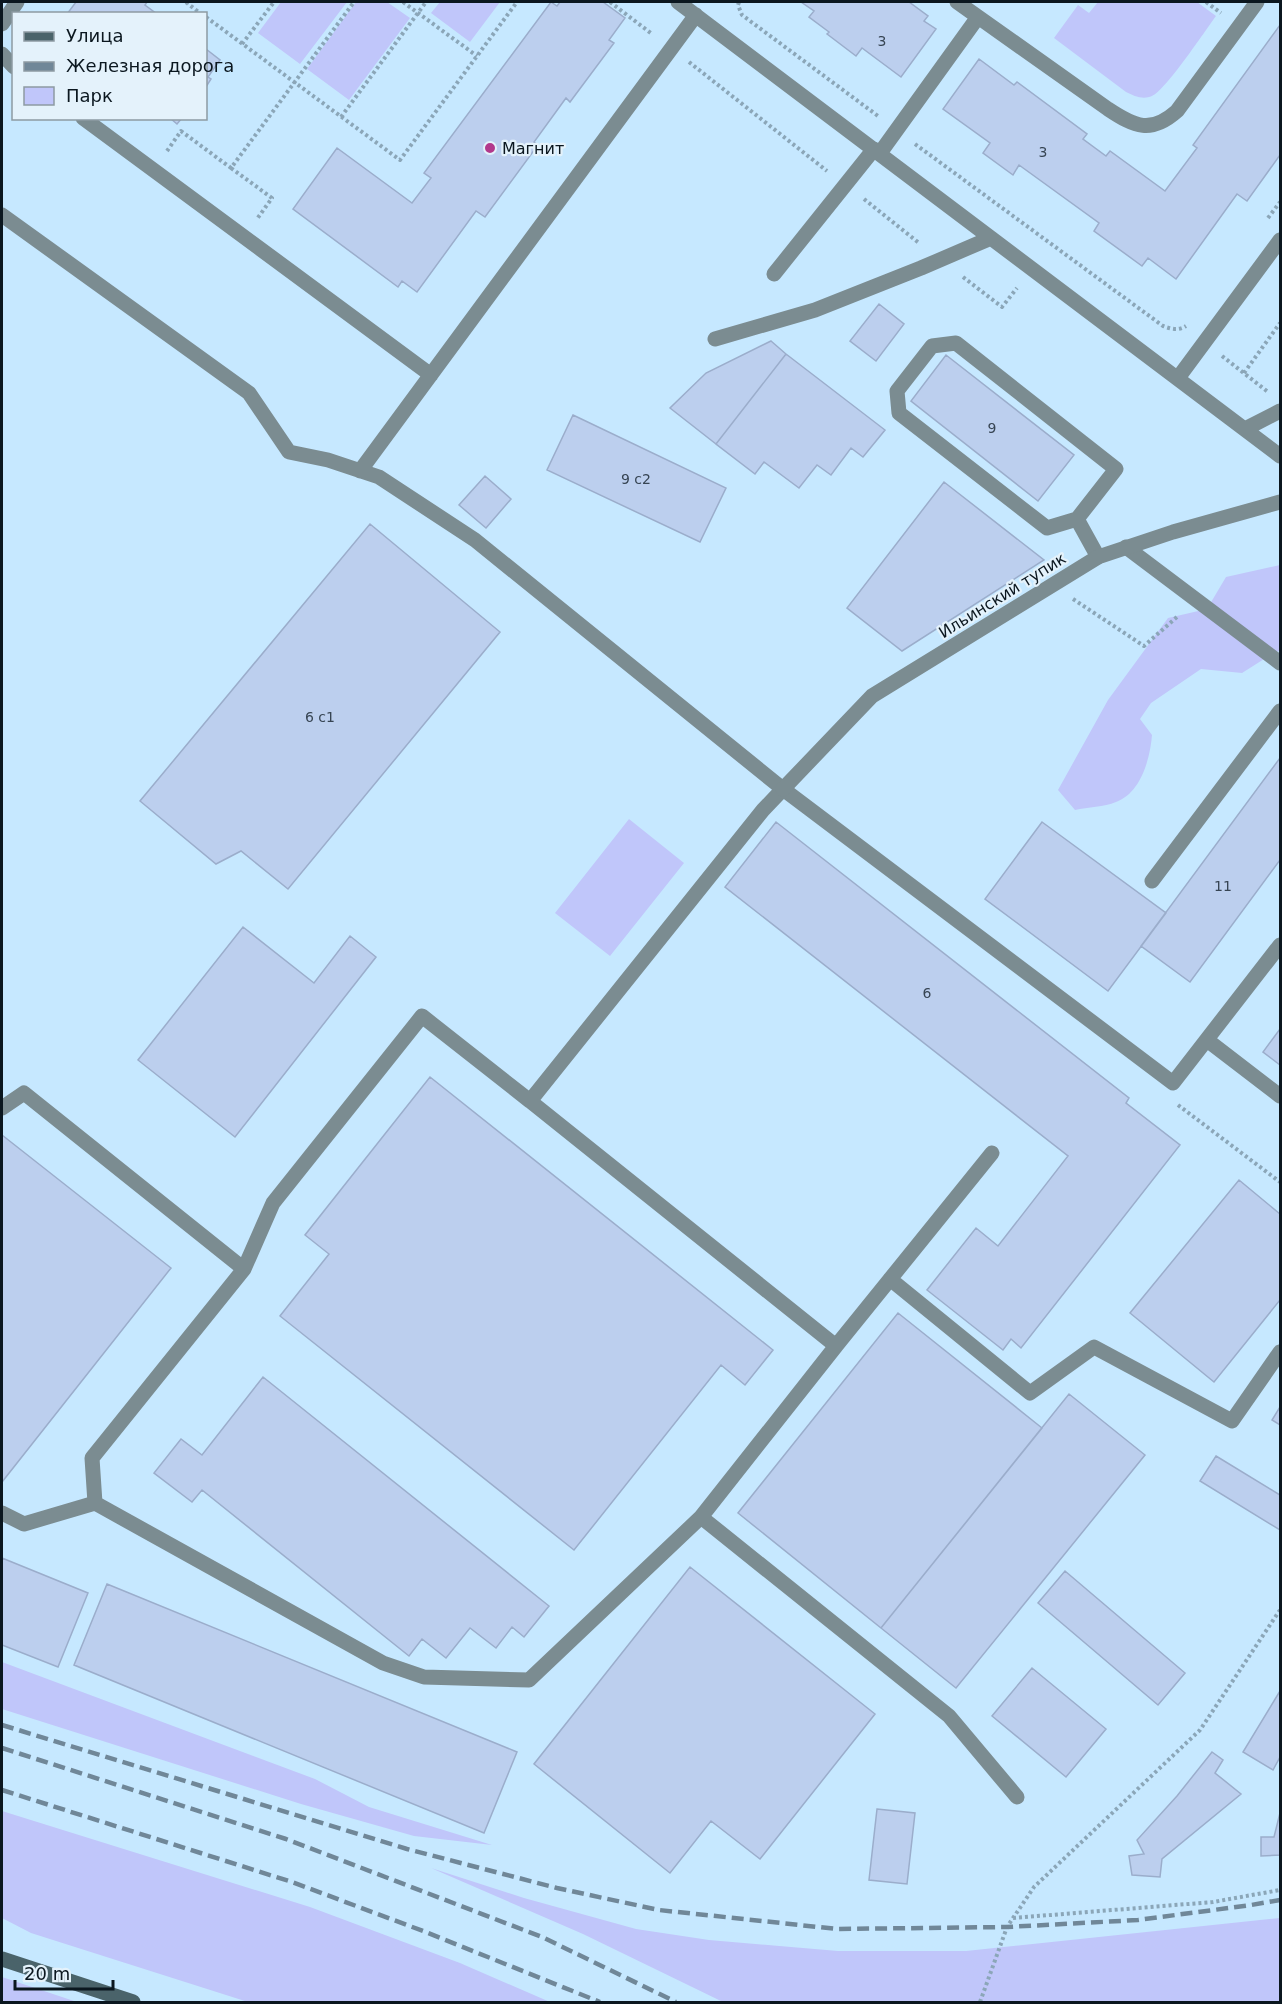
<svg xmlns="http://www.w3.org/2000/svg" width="1282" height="2004" viewBox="0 0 1282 2004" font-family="'DejaVu Sans',sans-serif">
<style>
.green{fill:#c0c6fa}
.building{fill:#bccfee;stroke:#9badcb;stroke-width:1.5}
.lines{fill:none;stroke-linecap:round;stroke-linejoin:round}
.path{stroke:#8ba6b8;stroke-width:4;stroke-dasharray:3 3;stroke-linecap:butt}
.lane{stroke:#7b8c91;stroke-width:15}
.street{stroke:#7b8c91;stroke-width:15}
.secondary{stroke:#4a636a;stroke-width:15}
.rail{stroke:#708798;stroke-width:4.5;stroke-dasharray:12 6;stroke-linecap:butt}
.poi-dot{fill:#b2398c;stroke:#e4f2fb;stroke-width:2}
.labels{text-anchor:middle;stroke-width:4.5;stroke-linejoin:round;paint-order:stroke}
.number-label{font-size:14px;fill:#374553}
.poi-label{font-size:16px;fill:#0b171f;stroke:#e4f2fb;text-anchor:start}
.street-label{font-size:16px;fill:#0b171f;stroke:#e4f2fb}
</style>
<rect width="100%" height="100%" fill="#c6e8ff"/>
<path class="green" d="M281 2H347L300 64 258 33Z
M356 2H387L410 18 349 100 307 69Z
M440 2H500L470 42 431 13Z
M1098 2H1197L1216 16C1205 31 1165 91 1152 96 1143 100 1134 96 1126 92L1054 38 1078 5 1089 13Z
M1280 565V651L1275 652 1242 673 1201 669 1151 703 1140 719 1152 735C1150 759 1141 793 1116 802 1104 807 1088 807 1075 810L1058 790 1108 700 1168 618 1207 609 1226 577Z
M629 819 684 863 610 956 555 913Z
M2 1662 315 1779 369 1807 492 1845 414 1836 301 1804 2 1709Z
M2 1811 310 1907 460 1963 550 2002H248L31 1933 2 1918Z
M431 1868 524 1898 636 1929 709 1940 838 1951H966L1280 1918V2002H723L583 1934Z
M2 1977 77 2002H2Z"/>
<path class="building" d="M76 2H147L145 5 157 14H67Z
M551 2 557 6 560 2H603L625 18 609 40 614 43 570 102 566 98 534 142 538 145 485 217 476 211 417 292 402 281 398 287 293 209 337 148 412 203 431 178 424 173Z
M801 2H909L928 16 924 21 936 29 901 77 862 48 856 56 827 34 829 32 809 17 814 11Z
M1280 25V155L1247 201 1237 194 1176 279 1148 258 1142 266 1094 231 1099 223 1019 165 1013 175 983 153 990 143 943 109 979 59 1014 85 1017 82 1087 134 1083 139 1106 156 1110 151 1165 191 1197 148 1193 145Z
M206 49 220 60 208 77 211 79 206 87Z
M170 118H182L177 124Z
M879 304 904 324 876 361 850 341Z
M771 341 786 354 716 444 670 408 706 373Z
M786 354 885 430 863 457 851 448 831 475 817 465 799 488 764 462 755 474 716 444Z
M946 355 1074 455 1038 501 911 401Z
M573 415 726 488 700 542 547 470Z
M485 476 511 499 486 528 459 505Z
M944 482 1044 560 902 651 847 608Z
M370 524 500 632 288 889 241 851 216 864 140 801Z
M1280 758V860L1190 982 1141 946Z
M776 822 1129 1098 1126 1103 1180 1145 1021 1348 1011 1339 1003 1350 927 1290 976 1228 998 1246 1068 1156 725 887Z
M1042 822 1166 913 1108 991 985 899Z
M243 927 314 983 350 936 376 957 235 1137 138 1060Z
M1280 1029V1065L1263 1052Z
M430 1077 773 1350 745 1385 721 1365 574 1550 280 1316 329 1254 305 1235Z
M2 1135 171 1268 2 1482Z
M1239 1180 1280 1214V1300L1214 1382 1130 1313Z
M898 1313 1042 1428 881 1628 738 1513Z
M263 1377 549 1606 524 1637 512 1627 496 1648 470 1628 446 1658 422 1639 409 1656 202 1490 192 1502 154 1473 181 1439 202 1455Z
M1069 1394 1145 1455 956 1688 881 1628Z
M1280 1407V1425L1272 1420Z
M1216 1456 1280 1495V1530L1200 1481Z
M2 1558 88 1593 58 1667 2 1645Z
M690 1567 875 1714 760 1859 711 1821 670 1873 534 1764Z
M1065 1571 1185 1673 1158 1705 1038 1603Z
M107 1584 517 1752 484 1833 74 1665Z
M1032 1668 1106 1729 1066 1777 992 1716Z
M1280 1691V1757L1273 1770 1243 1752Z
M1212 1752 1223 1760 1215 1773 1241 1794 1162 1859 1160 1877 1132 1875 1129 1856 1144 1854 1137 1840 1177 1796Z
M877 1809 915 1813 907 1884 869 1880Z
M1280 1813V1855L1261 1856V1837H1274Z"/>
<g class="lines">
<path class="path" d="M188 2 187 3 201 14
M403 2 477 56
M610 2 652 34
M739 2 738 5 742 15 878 116
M1206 2 1221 13
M206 17 400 160 517 2
M242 44 274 2
M689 62 827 171
M341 117 426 2
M915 144 1163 326C1171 329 1178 331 1186 326
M167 151 181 131 231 168 354 2
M231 168 272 198 257 219
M864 199 919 243
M1268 218 1280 202
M963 277 1002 307 1017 288
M1222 356 1268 392
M1244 373 1280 323
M1073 599 1144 646 1178 616
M1178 1105 1280 1182
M1013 1918 1213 1902 1280 1890
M980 2002 1007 1927 1034 1887 1200 1730 1280 1610"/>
<path class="lane" d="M678 2 1280 456
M957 2 1108 109C1135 127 1151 134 1177 111L1257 2
M2 24 17 2
M2 54 14 67
M83 118 431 375
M880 153 978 17
M2 215 249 393 289 452 328 460 379 477 475 540 783 789 1173 1083 1280 945
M774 274 874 149
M715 339 815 310 921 268 991 238
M1178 378 1280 240
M1245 429 1280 411
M360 471 696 15
M1077 519 1047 528 899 413 897 391 932 346 956 343 1116 469 1077 519 1098 557
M1126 547 1280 663
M1152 881 1280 711
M1207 1040 1280 1096
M530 1101 836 1346 992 1153
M2 1108 24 1093 244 1269
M890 1279 1030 1393 1094 1347 1232 1421 1280 1352
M836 1346 701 1517 949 1716 1017 1797
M2 1513 24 1524 95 1503
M701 1517 529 1680 424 1677 383 1663 95 1503 92 1458 244 1269 273 1203 422 1016 530 1101 763 810 783 789"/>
<path class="street" d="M783 789 872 696 1098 557 1173 532 1280 502"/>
<path class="secondary" d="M2 1959 133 2002"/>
<path class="rail" d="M2 1725 407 1849 557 1888 659 1910 837 1929 1007 1927 1138 1920 1251 1905 1280 1900
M2 1748 286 1839 542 1937 676 2002
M2 1790 292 1882 423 1931 600 2002"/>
</g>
<circle class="poi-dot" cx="490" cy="148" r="6"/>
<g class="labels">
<g class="number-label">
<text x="882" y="46">3</text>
<text x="1043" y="157">3</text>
<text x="992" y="433">9</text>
<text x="636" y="484">9 с2</text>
<text x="320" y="722">6 с1</text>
<text x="1223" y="891">11</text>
<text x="927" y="998">6</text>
</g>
<g class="poi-label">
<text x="502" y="154">Магнит</text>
</g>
<g class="street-label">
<text transform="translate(1002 595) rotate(-32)" y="6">Ильинский тупик</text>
</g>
</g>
<rect width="1282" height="2004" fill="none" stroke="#0b171f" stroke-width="6"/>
<rect x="12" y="12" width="195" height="108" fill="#e4f2fb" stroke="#8d9aa3" stroke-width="1.5"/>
<rect x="24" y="32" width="30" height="9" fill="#4a636a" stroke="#8d9aa3" stroke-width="1.5"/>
<text x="66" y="42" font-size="18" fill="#0b171f">Улица</text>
<rect x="24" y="62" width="30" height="9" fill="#708798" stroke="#8d9aa3" stroke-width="1.5"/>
<text x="66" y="72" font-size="18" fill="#0b171f">Железная дорога</text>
<rect x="24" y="87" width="30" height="18" fill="#c0c6fa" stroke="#8d9aa3" stroke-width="1.5"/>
<text x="66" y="102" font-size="18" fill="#0b171f">Парк</text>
<path d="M15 1980v9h98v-9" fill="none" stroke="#0b171f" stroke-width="3"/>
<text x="24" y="1980" font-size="18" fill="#0b171f" stroke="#e4f2fb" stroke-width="4.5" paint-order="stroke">20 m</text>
</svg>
